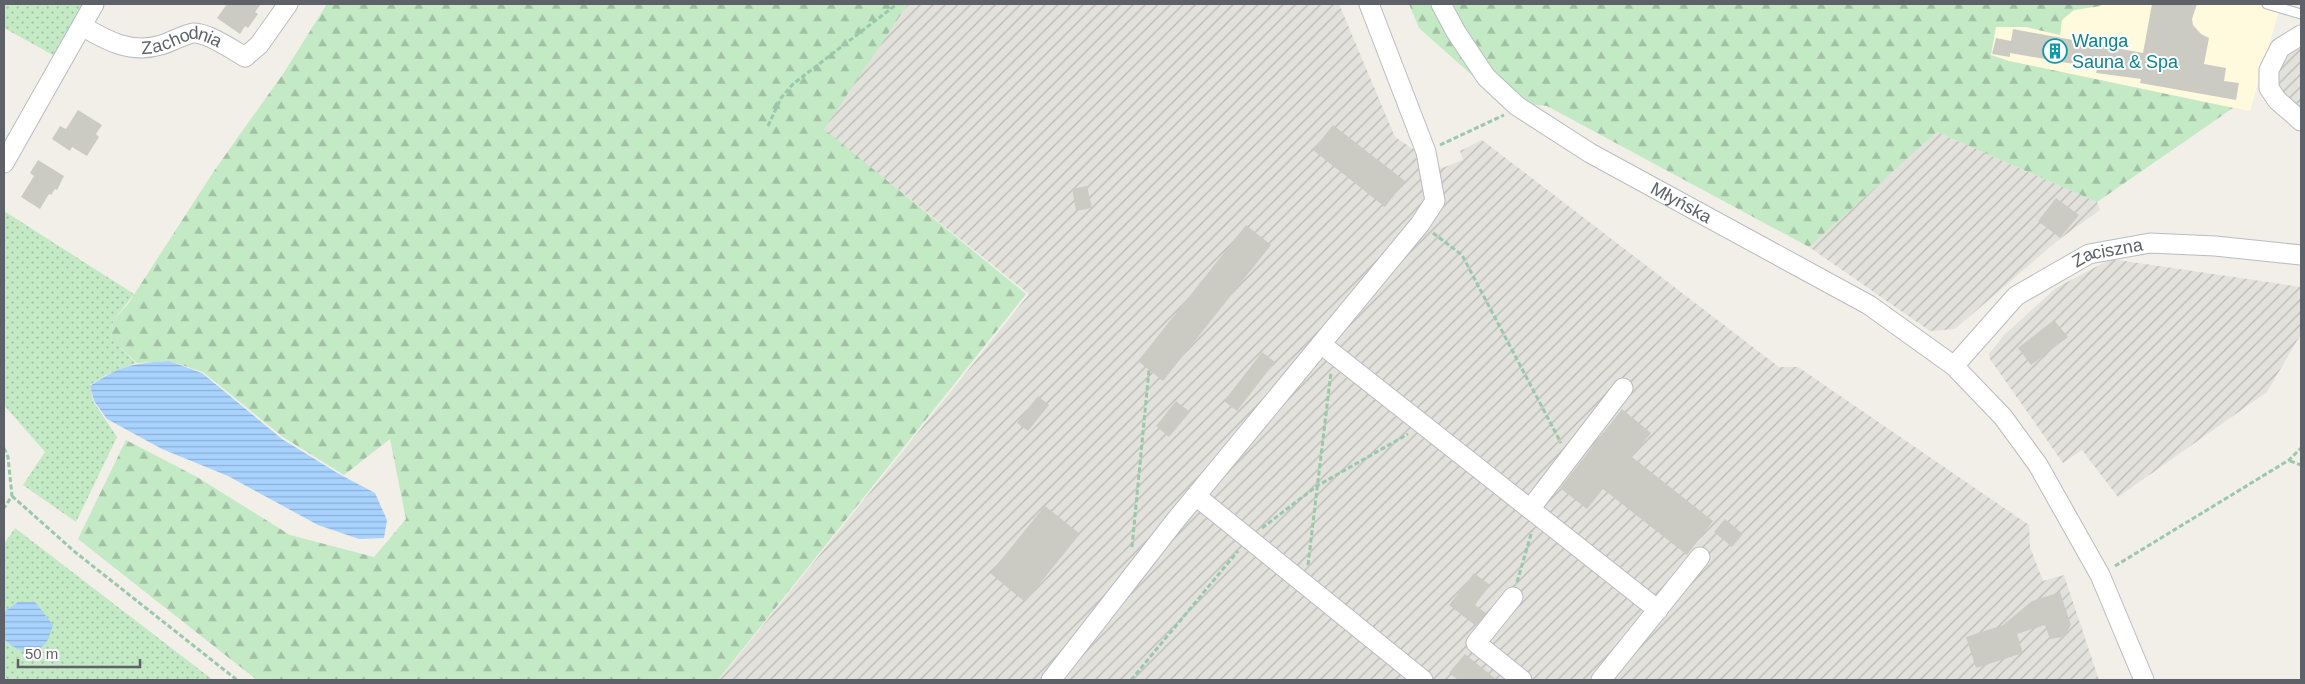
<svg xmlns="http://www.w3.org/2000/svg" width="2305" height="684" viewBox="0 0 2305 684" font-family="Arial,sans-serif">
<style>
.commercial{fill:#fffade}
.industrial{fill:url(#industrial-furrows)}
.grass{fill:url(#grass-dots)}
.forest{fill:url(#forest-firs)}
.water{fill:url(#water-rules)}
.building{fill:#cccbc3}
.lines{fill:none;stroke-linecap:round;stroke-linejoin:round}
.service-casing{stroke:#b9bcc1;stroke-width:11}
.minor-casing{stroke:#b9bcc1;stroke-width:21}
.path{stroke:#9ac8aa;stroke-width:3;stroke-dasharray:5 2.5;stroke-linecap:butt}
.service{stroke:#fff;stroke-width:9}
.minor{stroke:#fff;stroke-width:19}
.labels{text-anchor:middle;stroke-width:4;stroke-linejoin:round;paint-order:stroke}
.culture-label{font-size:18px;fill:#0d838f;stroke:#fff;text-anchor:start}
.street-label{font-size:18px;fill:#5e6268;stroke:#fff}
</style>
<defs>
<pattern id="industrial-furrows" width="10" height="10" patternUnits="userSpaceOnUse" patternTransform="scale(1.25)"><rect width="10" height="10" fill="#e2e1db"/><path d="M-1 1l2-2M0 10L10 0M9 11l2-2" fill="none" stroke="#babab5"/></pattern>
<pattern id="grass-dots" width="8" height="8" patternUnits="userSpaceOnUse" patternTransform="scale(1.25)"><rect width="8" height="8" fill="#c3e9c5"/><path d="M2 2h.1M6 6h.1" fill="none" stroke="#a2c0a4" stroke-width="1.8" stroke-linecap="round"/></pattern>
<pattern id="forest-firs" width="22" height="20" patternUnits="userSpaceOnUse" patternTransform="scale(1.25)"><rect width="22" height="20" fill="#c3e9c5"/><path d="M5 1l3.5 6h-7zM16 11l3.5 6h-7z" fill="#a2c0a4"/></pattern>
<pattern id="water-rules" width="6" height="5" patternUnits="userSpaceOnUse" patternTransform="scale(1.25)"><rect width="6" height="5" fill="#a9d3ff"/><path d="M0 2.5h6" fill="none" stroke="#8dafd2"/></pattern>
</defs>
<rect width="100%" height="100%" fill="#f1efe7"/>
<path class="commercial" d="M1962 4H2281L2250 111 2009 61 1946 40Z"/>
<path class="industrial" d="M908 4H1339L1395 137 1442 168 1463 160 1460 151 1482 140 1779 367H1798L2029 525 2030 547 2043 581 2064 575 2099 680H719L1029 294 823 129Z
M2301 42V112L2280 91 2275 82 2282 58Z
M1937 132 2097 202 2100 210 2057 241 1955 329 1930 331 1809 247Z
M2111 259 2301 287V334L2267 392 2118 497 2082 450 2063 463 1990 359 1989 354 2004 335 2056 288Z"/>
<path class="grass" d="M4 4H86L53 55 4 28Z
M4 211 134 294 113 321 111 339 136 363 106 375 90 385 93 401 117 437 76 522 23 485 45 452 4 405Z
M15 528 213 680H4V544Z"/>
<path class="forest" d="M327 4H908L824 129 1026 294 718 680H257L78 539 126 440 197 477 290 535 374 557 406 519 390 439 344 475 283 437 203 372 169 361 137 363 111 339 113 321 128 304 214 171 285 71Z
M1409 4H2102L2101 6 2074 10 2062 20 2060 35 2026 27H1996L1991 55 2009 61 2233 108 2097 202 1937 132 1809 247 1547 106 1501 101 1419 28Z"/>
<path class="water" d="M169 361 202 373 282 439 339 474 375 493 387 520 384 538 359 539 318 525 228 476 162 449 107 419 94 401 90 386C119 366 134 363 169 361Z
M18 602H35L53 625C51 630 49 640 45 644 31 658 15 650 4 639V612Z"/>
<path class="building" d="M227 4H261L255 12 258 14 248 28 245 26 240 34 217 18Z
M2152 4H2197L2192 19 2193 25 2201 34 2209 38 2204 64 2226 68 2224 81 2239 83 2236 100 2140 83 2141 79 2096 73 2097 68 2010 53V57L1992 54 1996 38 2011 41 2013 29 2143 53Z
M78 110 102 125 96 134 99 137 87 156 72 147 70 151 52 139 60 126 66 129Z
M1333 125 1405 181 1385 207 1313 150Z
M38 160 64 176 57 190 55 189 51 195 49 194 40 209 21 197 34 176 30 173Z
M1087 186 1092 208 1076 211 1072 189Z
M2056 198 2079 215 2060 238 2038 221Z
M1246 225 1271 245 1163 381 1138 361Z
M2054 320 2068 337 2031 365 2018 348Z
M1262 352 1275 362 1237 411 1224 401Z
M1038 396 1049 405 1028 431 1017 423Z
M1176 401 1190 412 1169 437 1156 426Z
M1622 409 1651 433 1632 457 1713 521 1687 555 1603 489 1587 509 1560 488Z
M1045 506 1080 534 1025 602 990 573Z
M1725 519 1743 534 1732 547 1714 532Z
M1474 573 1490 585 1475 605 1486 613 1476 626 1449 605Z
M2060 592 2071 625 2064 637 2050 639 2045 625 2017 634 2023 653 1976 668 1966 637 2003 625 2032 601Z
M1465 654 1497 680H1458L1449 673Z"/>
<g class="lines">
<g class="service-casing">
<path id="service" d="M2267 4 2301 14"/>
</g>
<g class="minor-casing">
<g id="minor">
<path id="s1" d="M1441 4 1456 32 1486 77 1517 106 1590 153 1869 305 1954 366 2003 417 2038 465 2100 575 2144 680"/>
<path id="s2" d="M82 26C107 41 131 54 161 45 171 42 183 35 193 33 207 32 233 50 245 57L259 45 288 4"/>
<path d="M2301 35 2280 48 2269 70V88L2277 100 2301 121"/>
<path d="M4 163 94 4"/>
<path d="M1321 344 1658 610"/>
<path id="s3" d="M1954 366 2016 296 2089 254 2150 243 2215 246 2301 255"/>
<path d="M1196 496 1423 680"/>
<path d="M1530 509 1623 388"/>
<path d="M1513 597 1476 643 1522 680"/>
<path d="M1051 680 1175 521 1420 224 1435 201 1426 152 1369 4"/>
<path d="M1601 680 1700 557"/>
</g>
</g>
<path class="path" d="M768 126 781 98 793 84 897 4
M1440 145 1504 115
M1433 233 1462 255 1561 443
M4 448 8 457 12 496 4 508
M2290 461 2301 465
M12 496 75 552 237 680
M1262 528 1317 486 1408 434
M1132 547 1149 370
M1308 565 1331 372
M2115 566 2289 460 2301 448
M1517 582 1532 531
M1131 680 1238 551"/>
<use href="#service" class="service"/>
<use href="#minor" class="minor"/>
</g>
<defs>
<g id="building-ring" transform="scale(1.25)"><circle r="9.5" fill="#fff" stroke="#0f9aa8" stroke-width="1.5"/><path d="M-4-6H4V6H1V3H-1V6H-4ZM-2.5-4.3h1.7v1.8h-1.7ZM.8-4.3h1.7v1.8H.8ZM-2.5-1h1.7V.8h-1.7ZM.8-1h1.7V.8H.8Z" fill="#0f9aa8"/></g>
</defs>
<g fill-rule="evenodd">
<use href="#building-ring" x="2055" y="51"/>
</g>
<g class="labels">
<g class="culture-label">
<text x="2072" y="47">Wanga<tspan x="2072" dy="21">Sauna &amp; Spa</tspan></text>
</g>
<g class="street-label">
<text dy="6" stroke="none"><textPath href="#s2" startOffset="106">Zachodnia</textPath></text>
<text dy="6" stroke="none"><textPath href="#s1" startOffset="319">Młyńska</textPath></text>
<text dy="6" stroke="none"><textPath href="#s3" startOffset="196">Zaciszna</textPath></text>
</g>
</g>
<rect width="2305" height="684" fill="none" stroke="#5e6268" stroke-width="10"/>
<path d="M18 659v8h122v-8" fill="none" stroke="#5e6268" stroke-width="2.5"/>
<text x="25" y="659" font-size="15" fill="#5e6268" stroke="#ffffff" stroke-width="4" paint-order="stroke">50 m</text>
</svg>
